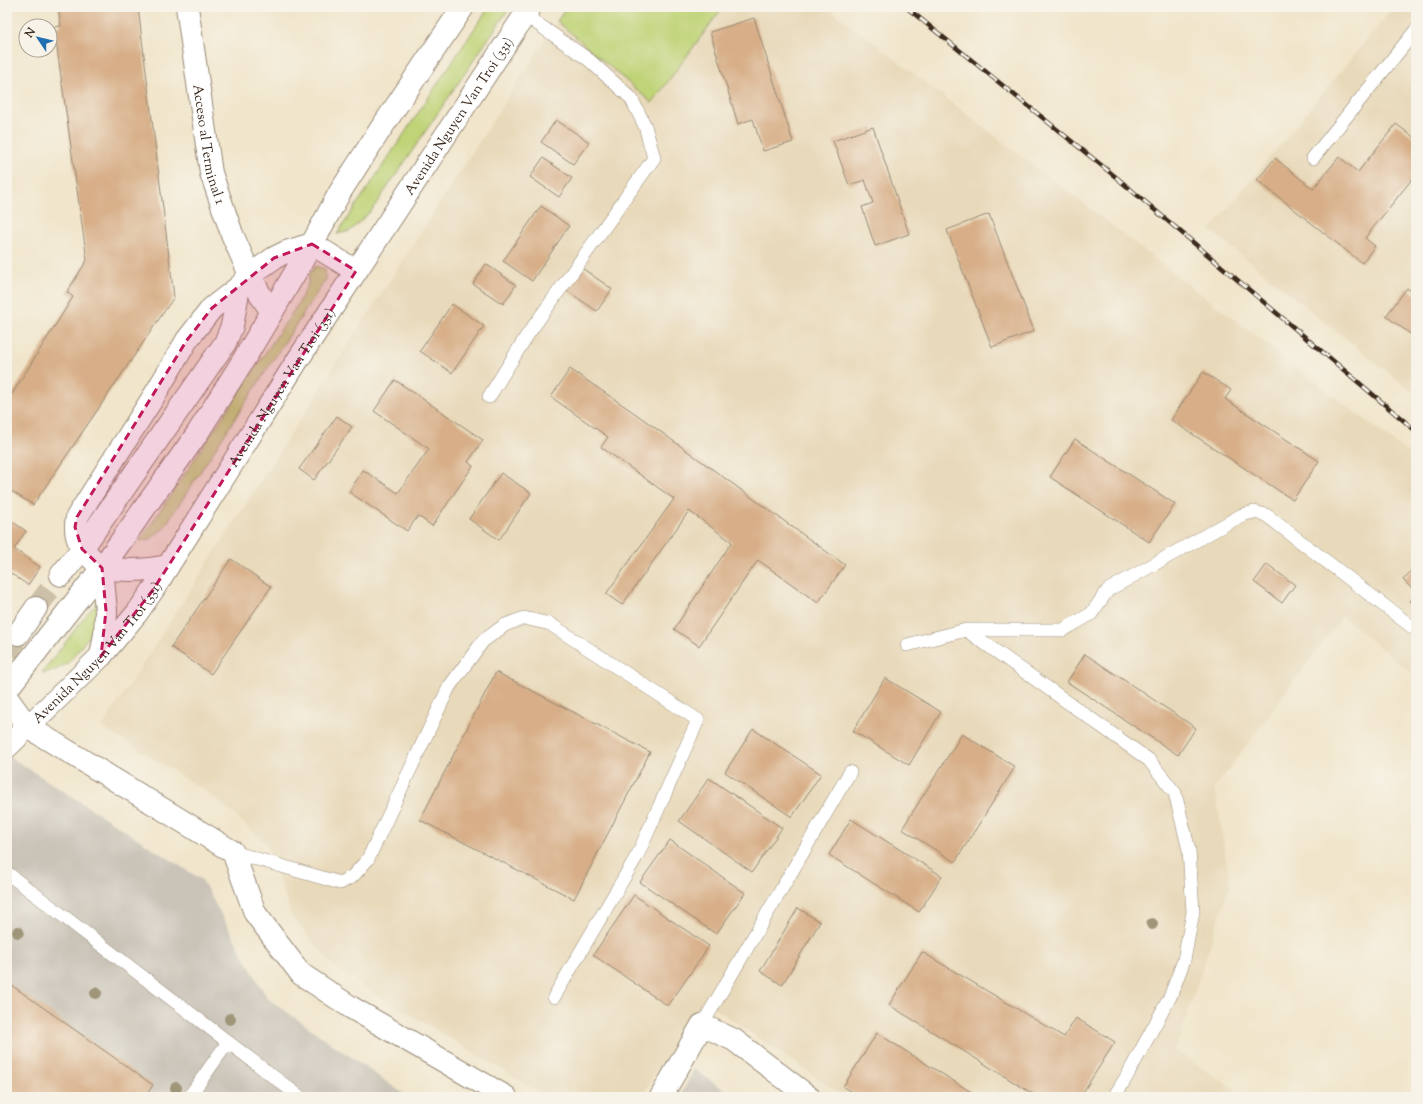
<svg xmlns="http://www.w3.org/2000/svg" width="1423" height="1104" viewBox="0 0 1423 1104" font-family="'Sorts Mill Goudy',serif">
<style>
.built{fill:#e8d9ba}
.industrial{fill:#c9c3b8}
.green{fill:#bfd377;stroke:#7d7e4a}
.building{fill:#d7ae87}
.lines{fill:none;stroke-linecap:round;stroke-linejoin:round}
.street-tunnel{stroke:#cdc0a8;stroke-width:22;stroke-dasharray:22 11;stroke-linecap:butt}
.lane-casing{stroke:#968874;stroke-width:14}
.street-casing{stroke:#968874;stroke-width:24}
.secondary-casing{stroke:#968874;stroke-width:24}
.lane{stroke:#fff;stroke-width:13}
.street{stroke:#fff;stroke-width:22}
.secondary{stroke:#fff;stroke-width:22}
.rail-casing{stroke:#3b2a1e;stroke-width:4.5}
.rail{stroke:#f7f3e8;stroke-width:3;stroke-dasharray:9;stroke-linecap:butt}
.tree{fill:#9f9578}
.marked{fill:#c2185b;fill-opacity:0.2;stroke:#c2185b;stroke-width:3;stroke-dasharray:8 5;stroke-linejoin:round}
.labels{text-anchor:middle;stroke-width:3;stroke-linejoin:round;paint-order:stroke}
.street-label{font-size:14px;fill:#3b2a1e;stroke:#f7f3e8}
</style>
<rect width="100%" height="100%" fill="#f7f3e8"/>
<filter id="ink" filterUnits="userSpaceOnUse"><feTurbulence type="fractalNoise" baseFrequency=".025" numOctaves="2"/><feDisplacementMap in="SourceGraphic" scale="8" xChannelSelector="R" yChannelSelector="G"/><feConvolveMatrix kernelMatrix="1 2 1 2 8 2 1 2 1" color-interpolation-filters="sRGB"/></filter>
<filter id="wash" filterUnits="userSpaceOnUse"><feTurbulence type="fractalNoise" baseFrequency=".012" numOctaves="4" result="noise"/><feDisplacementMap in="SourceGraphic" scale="16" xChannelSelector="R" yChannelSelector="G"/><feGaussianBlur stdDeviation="0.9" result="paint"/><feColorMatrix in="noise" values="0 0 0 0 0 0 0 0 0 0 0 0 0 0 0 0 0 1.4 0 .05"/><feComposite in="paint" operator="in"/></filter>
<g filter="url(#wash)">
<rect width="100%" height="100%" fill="#f1e5cb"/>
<path class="built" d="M723 7H827L1416 459V677L1342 616 1215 788 1230 885 1175 1051 1247 1097H845L703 1000 641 1097H547L337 970 292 917 266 843 209 793 102 727 557 21 652 103Z
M1394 7H1416V395L1210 230Z"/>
<path class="industrial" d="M7 755 202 880 267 998 408 1097H7Z
M694 1069 735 1097H680Z"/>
<path class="green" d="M489 7H510L372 210 350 231 337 234Z
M567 7H723L652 103 557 21Z
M316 266 325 269 326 279 163 529 149 540 140 541 298 304 308 284 309 274Z
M100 602 96 621 90 635 68 663 54 671 42 673 90 610Z"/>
<g id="blocks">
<path class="building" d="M58 7H138L174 297 33 505 7 488V402L73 297 67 292 87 260 54 27 61 26Z
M754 18 793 142 763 151 753 119 738 124 710 32Z
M556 120 589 142 573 164 541 142Z
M1396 124 1416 139V174L1365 238 1375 246 1362 263 1257 180 1275 158 1313 189 1339 157 1358 172Z
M873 127 909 234 875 246 862 207 873 203 865 180 849 185 833 141Z
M543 158 572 178 559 197 530 177Z
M541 206 569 226 532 281 503 261Z
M989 214 1034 331 992 347 947 230Z
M486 264 516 285 503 304 473 284Z
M582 268 612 289 597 311 567 291Z
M1407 288 1416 295V338L1386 316Z
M452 304 484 326 452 373 420 351Z
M570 369 636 414 845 565 818 603 758 560 699 646 674 629 732 542 689 511 622 605 606 594 674 499 601 447 608 437 551 397Z
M1203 372 1231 390 1225 399 1319 461 1293 500 1171 420Z
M395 380 483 440 468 462 473 466 432 526 418 516 407 531 349 492 363 470 398 493 429 449 374 411Z
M337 416 352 427 314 480 299 469Z
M1075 439 1175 504 1149 542 1050 477Z
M501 473 531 493 499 540 469 519Z
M7 518 26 531 14 549 40 567 28 585 7 571Z
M231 559 271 587 211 674 171 647Z
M1267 564 1295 585 1282 603 1254 582Z
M1416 565V592L1403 580Z
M1416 593V606L1410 601Z
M1085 654 1196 728 1178 755 1067 682Z
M496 672 650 752 574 899 420 820Z
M885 678 941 712 909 765 853 731Z
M753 729 821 774 792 817 725 772Z
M962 734 1015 767 955 862 902 829Z
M709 778 782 828 752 872 679 821Z
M851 819 942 876 919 912 829 855Z
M670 840 745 893 716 934 640 882Z
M634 895 709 946 668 1006 593 955Z
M798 908 820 922 782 985 760 971Z
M922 952 1064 1037 1076 1018 1115 1042 1080 1097H1038L889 1005Z
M7 982 153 1085 145 1097H7Z
M877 1033 979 1097H860L843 1087Z"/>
</g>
</g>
<g filter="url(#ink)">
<use href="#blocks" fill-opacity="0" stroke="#968874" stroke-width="1"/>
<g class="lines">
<path class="street-tunnel" d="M36 608 61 575
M7 653 18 634"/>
<g class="lane-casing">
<path id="lane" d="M1313 158 1416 30
M489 397 526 337 654 158 645 126 631 98 589 60 525 15
M966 630 1149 760 1175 793 1189 850 1193 912 1184 960 1170 997 1127 1076 1114 1097
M907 645 966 630H1063L1091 614 1108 590 1242 515 1254 512 1266 515 1416 630
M233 852 340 883 353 876 368 859 449 687 483 641 505 625 524 618 550 624 698 720 638 854 554 997
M7 873 300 1097
M702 1025 850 772
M189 1097 228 1042"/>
</g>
<g class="street-casing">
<g id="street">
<path id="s1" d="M187 7 211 173 232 234 250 275 261 296 272 312"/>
<path d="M102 568C85 553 72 542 77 517L154 396 187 340 212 308 239 287 250 275 274 258 286 252 312 244"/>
<path d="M61 575 82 549 225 343 232 326 239 287"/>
<path d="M18 634 36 608"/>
<path d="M7 698 28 727 233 852 255 913 301 974 352 1008 506 1097"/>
<path d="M661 1097 702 1025 734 1040 809 1097"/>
</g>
</g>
<g class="secondary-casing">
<g id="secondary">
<path d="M312 244 356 271"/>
<path d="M102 568C125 571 145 571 168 566"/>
<path d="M101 656 105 634 106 611 102 568"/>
<path d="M7 689 102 568 197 434 244 359 272 312 312 244 340 192 380 130 463 7"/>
<path id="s2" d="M7 747 101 656 137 613 153 590 297 361 530 7"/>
</g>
</g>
<use href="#lane" class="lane"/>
<use href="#street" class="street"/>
<use href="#secondary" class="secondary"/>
<g class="rail-casing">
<path id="rail" d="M906 7 1117 178 1416 431"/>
</g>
<use href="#rail" class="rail"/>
</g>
<g class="tree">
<circle cx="1152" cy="924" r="6"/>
<circle cx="18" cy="932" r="6"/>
<circle cx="96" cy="993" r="6"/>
<circle cx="230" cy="1019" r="6"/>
<circle cx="176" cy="1088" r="6"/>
</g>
</g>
<path class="marked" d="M312 244 356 271 153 590 101 656 106 611 102 568 82 549 75 527 77 517 187 340 212 308 274 258Z"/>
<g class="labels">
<g class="street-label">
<text dy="5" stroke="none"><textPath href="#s2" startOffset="779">Avenida Nguyen Van Troi (331)</textPath></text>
<text dy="5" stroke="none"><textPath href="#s1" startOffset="139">Acceso al Terminal 1</textPath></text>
<text dy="5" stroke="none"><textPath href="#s2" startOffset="455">Avenida Nguyen Van Troi (331)</textPath></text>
<text dy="5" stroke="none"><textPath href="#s2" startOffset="131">Avenida Nguyen Van Troi (331)</textPath></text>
</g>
</g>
<rect width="1423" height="1104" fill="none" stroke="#f7f3e8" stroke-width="24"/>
<g transform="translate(38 38) rotate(305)"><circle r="19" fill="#f7f3e8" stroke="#aca397"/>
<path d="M0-3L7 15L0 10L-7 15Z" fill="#1f6fb2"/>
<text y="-6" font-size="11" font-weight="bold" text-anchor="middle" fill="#3b2a1e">N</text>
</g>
</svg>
